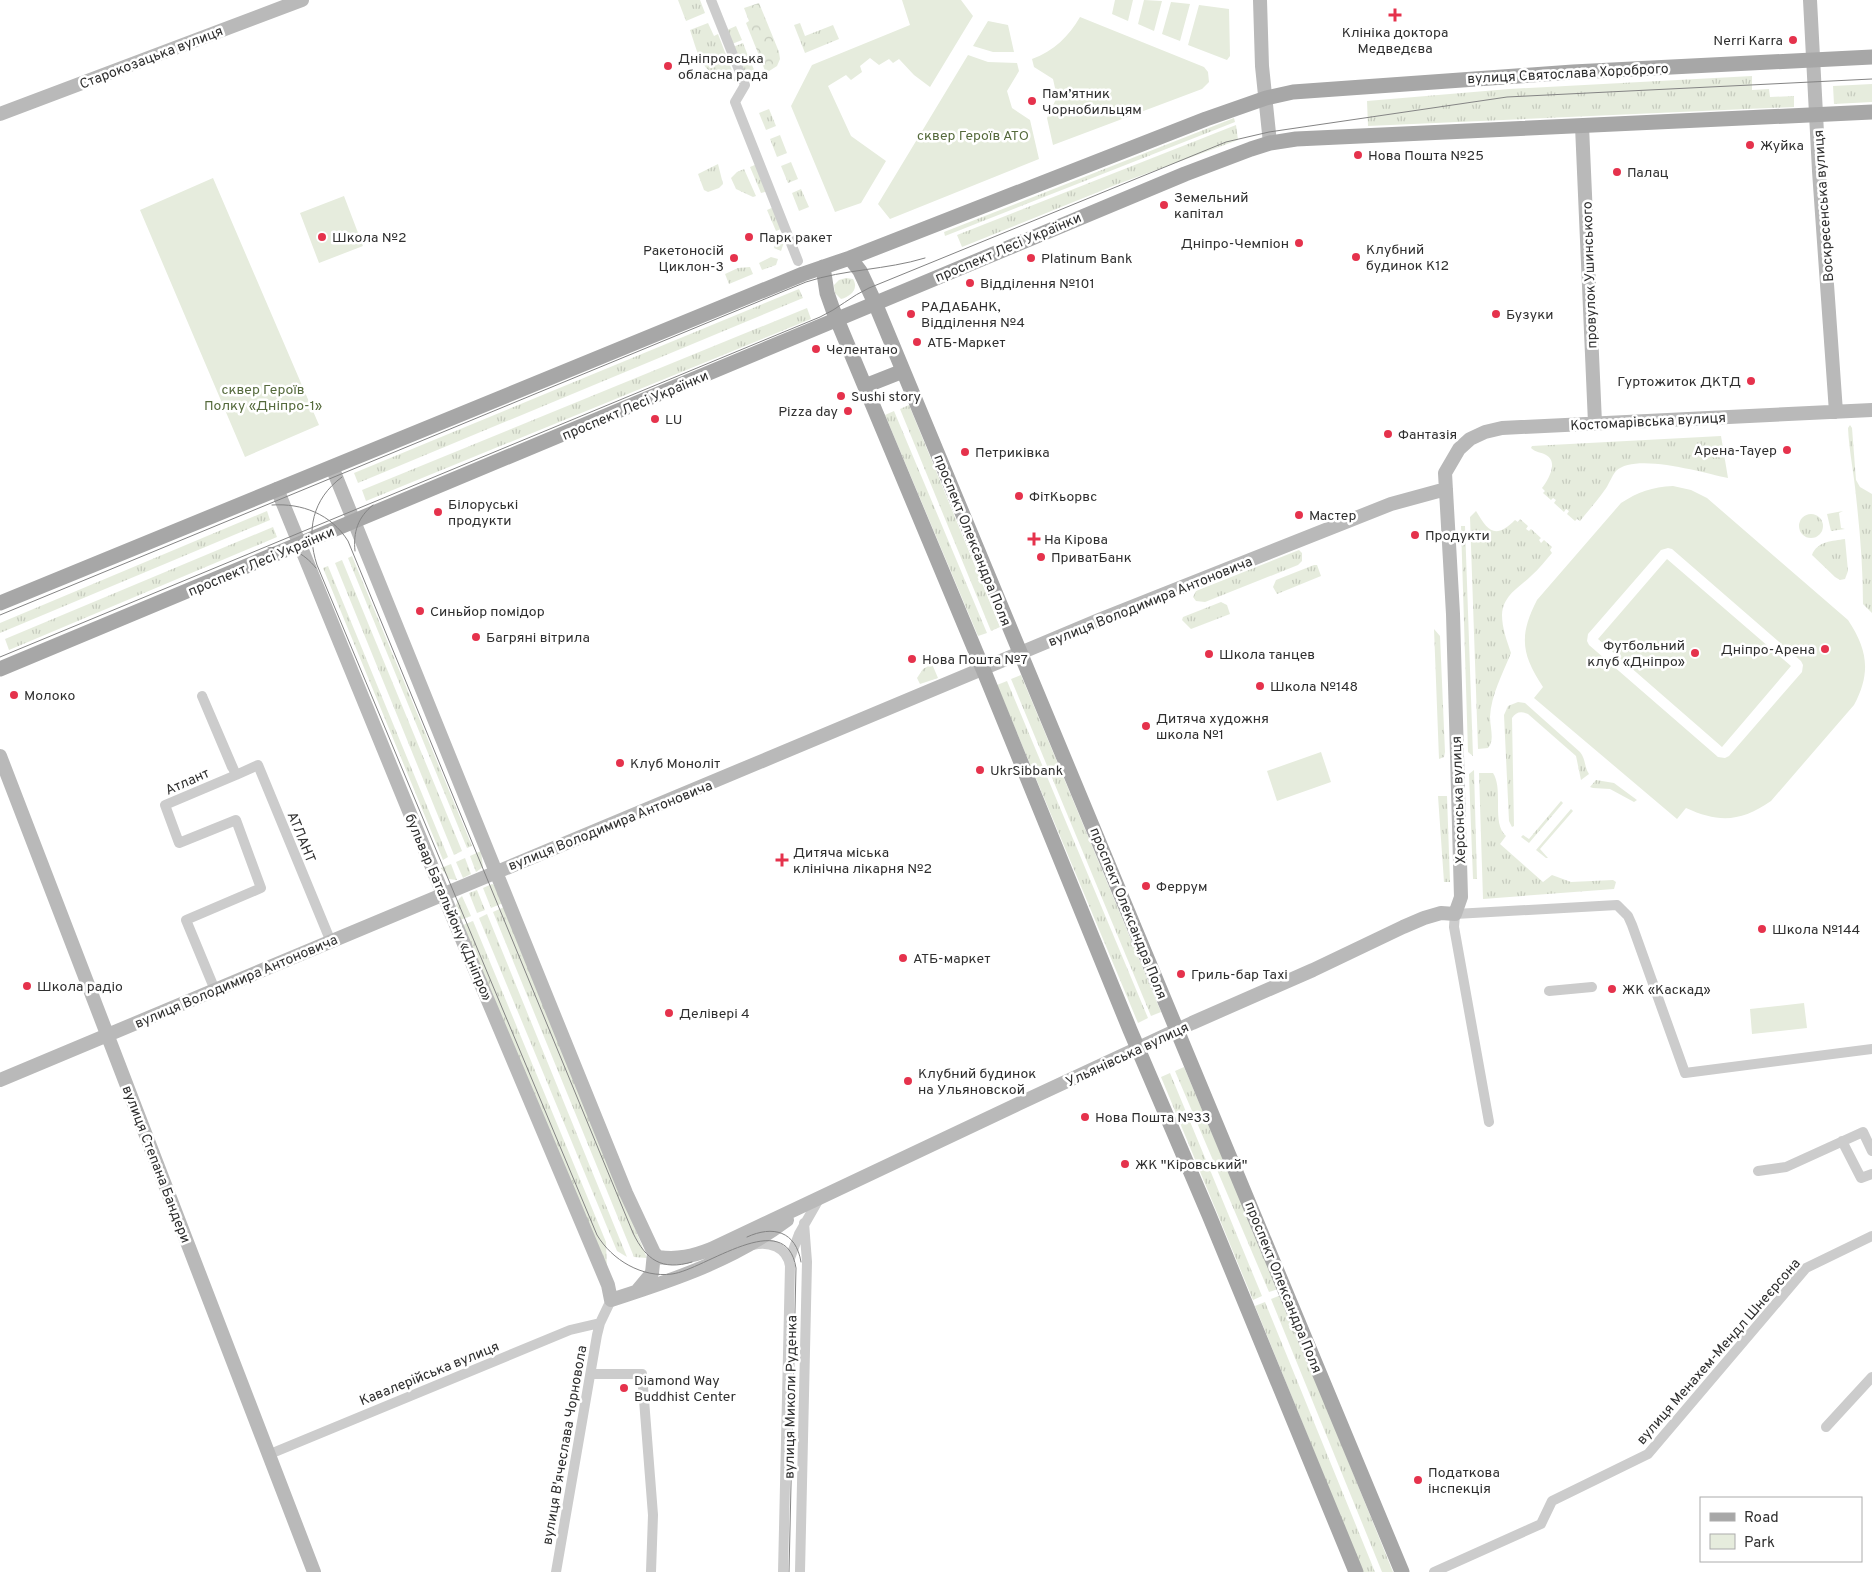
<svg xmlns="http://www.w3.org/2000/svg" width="1872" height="1572" viewBox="0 0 1872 1572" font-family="Overpass,sans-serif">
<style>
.grass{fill:url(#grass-tufts)}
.forest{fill:url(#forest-crowns)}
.green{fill:#e6ecdd;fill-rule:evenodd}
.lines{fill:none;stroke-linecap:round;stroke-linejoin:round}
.street{stroke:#ccc;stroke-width:10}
.secondary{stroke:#b9b9b9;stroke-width:14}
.primary{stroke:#a7a7a7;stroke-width:15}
.tram{stroke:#848484;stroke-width:1}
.poi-dot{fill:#e5324c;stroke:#fff;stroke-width:2}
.labels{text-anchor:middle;stroke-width:5;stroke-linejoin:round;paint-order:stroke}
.poi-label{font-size:14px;fill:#2f2f2f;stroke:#fff;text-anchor:start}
.street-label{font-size:14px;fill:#2f2f2f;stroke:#fff}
.park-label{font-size:14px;fill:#556a3c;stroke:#fff}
</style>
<defs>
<pattern id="grass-tufts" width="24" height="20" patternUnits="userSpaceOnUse" patternTransform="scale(1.25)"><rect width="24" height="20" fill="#e6ecdd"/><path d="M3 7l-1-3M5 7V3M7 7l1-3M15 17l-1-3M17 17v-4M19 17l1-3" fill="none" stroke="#c6cbbe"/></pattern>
<pattern id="forest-crowns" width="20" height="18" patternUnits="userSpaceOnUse" patternTransform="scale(1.25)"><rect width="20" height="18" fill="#e6ecdd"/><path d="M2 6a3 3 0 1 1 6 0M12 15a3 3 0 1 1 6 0" fill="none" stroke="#c6cbbe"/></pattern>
</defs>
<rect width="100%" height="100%" fill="#fff"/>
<path class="grass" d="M678 0H700L705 13 686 21Z
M708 23 714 36 718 34 736 81C702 78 699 57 690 30Z
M800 23 805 36 833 25 839 39 805 53 794 25Z
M736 26 742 40 732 44 727 30Z
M743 43 748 56 738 60 733 47Z
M749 58 755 72 745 76 740 62Z
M1752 76V90L1769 89 1770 97 1794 96V107L1368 126 1367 101 1509 89Z
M1872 84V102L1834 104 1833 86Z
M769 109 776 126 766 130 759 113Z
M1234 118 1235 122 945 236 944 232Z
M1236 125 1238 140 1118 184 962 247 957 235Z
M780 135 787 153 777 157 770 139Z
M791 162 798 179 788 183 781 166Z
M718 164 723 184 719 188 708 192 704 190 698 174Z
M757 164 768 191 761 193 750 167Z
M744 169 756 196 753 197 736 189 731 178 737 172Z
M801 189 809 207 799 211 792 193Z
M774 207 784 228 776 231 767 210Z
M784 233 786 236 781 251 774 248 778 236Z
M771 257 778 259 776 265 762 270 759 263Z
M750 267 753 274 729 284 725 274 738 268Z
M846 278 853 279C859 289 851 296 841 299L835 293 834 285 839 280Z
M799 289 803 298 358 483 354 473Z
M807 308 811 319 366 501 362 490Z
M909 405 1000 627 991 631 900 409Z
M894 411 987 633 978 636 885 415Z
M1850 425 1852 428 1856 480 1860 487 1872 494V613L1863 604C1863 568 1860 532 1856 496 1854 473 1849 451 1848 428Z
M1721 436 1728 478C1704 473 1635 452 1616 471 1611 477 1609 485 1604 491 1597 501 1588 511 1580 521L1577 519 1575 521 1567 514 1569 511 1566 509 1564 512 1554 503 1556 500 1553 498 1551 500 1543 493 1545 491 1542 488C1548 480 1559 462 1546 455 1541 452 1536 453 1531 448L1532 446Z
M267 511 270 520 0 633V623Z
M1476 511C1488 531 1495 540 1515 520L1518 522 1520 519 1528 526 1526 529 1529 531 1531 529 1541 538 1539 540 1541 543 1544 540 1552 547 1550 550 1552 553C1546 560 1539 569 1531 576 1519 588 1503 595 1502 615 1502 628 1507 641 1511 653 1503 673 1491 695 1490 717 1490 727 1495 741 1488 748L1478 749 1470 517Z
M1843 511 1839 513 1841 528 1845 529 1831 531 1827 514Z
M1799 526a12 12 0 1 1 24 0a12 12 0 1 1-24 0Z
M1461 526H1465L1473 756 1468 752Z
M273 527 277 537 9 650 5 639Z
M1845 539 1848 571 1845 579 1840 580 1835 577 1812 555C1817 541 1833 541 1845 539Z
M1299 550 1302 553V561L1298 565 1205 602 1196 601 1193 597 1196 591Z
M352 556 472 846 467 848 348 558Z
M342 560 462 851 454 855 335 563Z
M1314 565H1317L1321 576 1277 594 1273 587 1276 580Z
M328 566 448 857 443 860 323 568Z
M1221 602 1227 605 1230 614 1191 629 1182 620 1183 617Z
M1434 629 1440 636 1445 752 1444 757 1439 759Z
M932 664 938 678 920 684 917 678 923 669Z
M1021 675 1161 1012 1151 1016 1011 679Z
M1007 681 1148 1018 1138 1023 997 685Z
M1518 702 1525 703 1580 752C1586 759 1584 767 1589 774L1581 780 1576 756 1528 714C1521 711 1516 712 1512 718L1514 826 1512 827 1509 821 1504 715 1508 706Z
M1474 770 1477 879H1473L1469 774Z
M1479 773H1493C1504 790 1491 823 1506 836L1500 844 1543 882 1552 875 1571 882 1613 880 1616 882 1614 889 1483 899Z
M1596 780 1614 783 1637 800 1634 802 1610 789 1593 788 1590 787Z
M1438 796H1447L1450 882H1444Z
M1561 801 1563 803 1529 843 1521 837 1523 835 1529 839Z
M1571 809 1573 811 1540 849 1548 858H1546L1536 850Z
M481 851 483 867 476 872 470 856Z
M465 858 471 874 463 878 456 862Z
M451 864 457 880 449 879 441 868Z
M492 884 494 885 503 903 491 908 483 888Z
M477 890 485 910 477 913 469 893Z
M462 896 471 916 460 920C457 911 453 903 462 896Z
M504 907 647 1258 634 1257 493 912Z
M487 914 627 1257 617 1251 479 918Z
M473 921 606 1242 607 1272 463 925Z
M1184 1067 1278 1289 1269 1292 1175 1071Z
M1170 1073 1262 1296 1253 1300 1161 1077Z
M1281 1295 1393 1572H1382L1271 1299Z
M1265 1302 1375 1572H1363L1255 1306Z"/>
<path class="forest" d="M759 3 779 52 780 59 777 66 766 73 746 23 749 21 744 8Z"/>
<path class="green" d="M902 0H961L973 16 930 87 914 75 899 59 893 63 889 59 879 65 870 58 860 66 862 72 851 80 846 75 828 86 851 136 886 161 861 203 835 212 791 106 812 65 910 25Z
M1115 0H1133L1128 21 1112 14Z
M1144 0 1162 1 1154 31 1138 24Z
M1171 2 1190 4 1180 41 1162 34Z
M1199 5 1229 9 1230 56 1227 60 1188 45Z
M1080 17 1204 67 1208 72 1209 82 1202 89 1053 145 1047 118 1057 97 1053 79 1034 67 1032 59C1054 51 1069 36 1080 17Z
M988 21 1008 25 1014 52H993L973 46Z
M968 55 988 62 1017 63 1019 71 1007 91 1012 108 1030 120 1039 159 890 219 878 204Z
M213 178 319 425 245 457 140 210Z
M344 196 363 246 319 263 300 213Z
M1673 486 1691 490 1707 498 1848 620C1868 650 1871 673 1854 705L1771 801C1741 822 1719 823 1686 808L1677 819 1534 698 1543 687C1521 654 1519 635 1537 600L1621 503C1638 492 1652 487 1673 486ZM1668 548 1672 549 1801 661 1803 665 1802 672 1729 756 1725 758 1718 757 1589 645 1587 641 1588 634 1661 550Z
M1667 559 1791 666 1722 747 1598 639Z
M1321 752 1331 782 1277 801 1267 771Z
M1804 1003 1807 1028 1752 1034 1750 1009Z"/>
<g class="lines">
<path class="street" d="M711 0 745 85 735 102 798 261
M236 775 258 765 331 942
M215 990 186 920 261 888 236 820 179 843 165 805 236 775 202 696 232 767
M1549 991 1592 987
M1489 1122 1454 927 1455 914 1617 905 1628 916 1632 925 1685 1073 1872 1049
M1842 1141 1861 1178 1872 1174
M1758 1171 1786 1167 1863 1132 1872 1151
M753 1245C769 1241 787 1247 790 1266L783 1572
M789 1261 799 1234 819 1199
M591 1374H642L653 1515 651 1572
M1826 1427 1872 1377
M270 1454 570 1330 600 1323
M556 1572 597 1335 600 1323 611 1300
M800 1572 807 1262 804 1223
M1434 1572 1541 1524 1552 1501 1648 1454 1806 1268 1872 1236"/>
<path class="secondary" d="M1260 0 1262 66 1270 143
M1810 0 1819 171 1836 412
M0 114 302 0
M1582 126 1595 423
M332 467 626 1193 654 1253 658 1257C678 1260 693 1256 711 1249L1018 1104 1192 1023 1313 970 1403 927 1424 918 1441 913 1455 914 1461 897 1453 614 1445 473 1459 449 1470 439 1485 432 1502 428 1872 410
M277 489 443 894 608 1285 611 1300C673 1280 734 1260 787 1220
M0 756 314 1572
M0 1080 1099 620 1391 504 1446 489
M637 1291 652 1273 654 1253"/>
<path class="primary" d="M850 258 860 271 875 303 1402 1572
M823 267 827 293 833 310 983 669 1130 1030 1209 1215 1356 1572
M865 386 903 371
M0 603 803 274 850 258 1206 119 1266 98 1293 92 1573 72 1872 57
M0 669 1185 174 1251 149 1270 143 1296 139 1872 112"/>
<path class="tram" d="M342 477C312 499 306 531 317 565L597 1235C612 1260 642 1278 672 1274 704 1270 786 1205 796 1268L789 1572
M272 505C302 503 331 514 348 541L633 1233C646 1260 662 1271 692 1262
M268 548C288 545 303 552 316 568
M355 551C353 532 358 517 373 505
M0 615 806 282C845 269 886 270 925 258
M0 657 820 317C838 309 851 296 869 288L1226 142 1269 132 1507 97 1872 79
M747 1237C773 1225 796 1231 801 1262"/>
</g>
<g class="poi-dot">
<path d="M1392.5 7.5h5v5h5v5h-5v5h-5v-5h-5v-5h5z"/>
<circle cx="1793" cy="40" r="5"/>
<circle cx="668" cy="66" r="5"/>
<circle cx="1032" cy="101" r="5"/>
<circle cx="1750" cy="145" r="5"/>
<circle cx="1358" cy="155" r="5"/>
<circle cx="1617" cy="172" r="5"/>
<circle cx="1164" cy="205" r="5"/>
<circle cx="322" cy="237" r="5"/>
<circle cx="749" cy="237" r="5"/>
<circle cx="1299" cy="243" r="5"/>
<circle cx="1356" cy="257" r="5"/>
<circle cx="734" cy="258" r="5"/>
<circle cx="1031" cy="258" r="5"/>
<circle cx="970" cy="283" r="5"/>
<circle cx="911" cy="314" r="5"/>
<circle cx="1496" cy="314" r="5"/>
<circle cx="917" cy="342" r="5"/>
<circle cx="816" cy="349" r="5"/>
<circle cx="1751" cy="381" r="5"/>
<circle cx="841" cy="396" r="5"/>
<circle cx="848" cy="411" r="5"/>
<circle cx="655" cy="419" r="5"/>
<circle cx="1388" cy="434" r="5"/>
<circle cx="1787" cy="450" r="5"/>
<circle cx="965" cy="452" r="5"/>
<circle cx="1019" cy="496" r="5"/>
<circle cx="438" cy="512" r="5"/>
<circle cx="1299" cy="515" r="5"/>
<circle cx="1415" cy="535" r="5"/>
<path d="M1031.5 531.5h5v5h5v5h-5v5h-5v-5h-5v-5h5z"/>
<circle cx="1041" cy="557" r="5"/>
<circle cx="420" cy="611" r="5"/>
<circle cx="476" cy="637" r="5"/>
<circle cx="1825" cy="649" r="5"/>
<circle cx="1695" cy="653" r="5"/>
<circle cx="1209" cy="654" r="5"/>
<circle cx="912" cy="659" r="5"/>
<circle cx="1260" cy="686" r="5"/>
<circle cx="14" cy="695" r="5"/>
<circle cx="1146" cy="726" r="5"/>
<circle cx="620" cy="763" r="5"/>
<circle cx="980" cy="770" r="5"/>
<path d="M779.5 852.5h5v5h5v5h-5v5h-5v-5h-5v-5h5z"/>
<circle cx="1146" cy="886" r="5"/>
<circle cx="1762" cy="929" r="5"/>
<circle cx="903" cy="958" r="5"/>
<circle cx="1181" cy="974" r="5"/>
<circle cx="27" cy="986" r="5"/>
<circle cx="1612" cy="989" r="5"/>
<circle cx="669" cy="1013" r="5"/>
<circle cx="908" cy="1081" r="5"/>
<circle cx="1085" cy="1117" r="5"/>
<circle cx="1125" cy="1164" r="5"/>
<circle cx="624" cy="1388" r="5"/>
<circle cx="1418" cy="1480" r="5"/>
</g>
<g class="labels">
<g class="poi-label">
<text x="1395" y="37" text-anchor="middle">Клініка доктора<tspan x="1395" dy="16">Медведєва</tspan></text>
<text x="1783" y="45" text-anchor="end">Nerri Karra</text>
<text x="678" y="63">Дніпровська<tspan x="678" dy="16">обласна рада</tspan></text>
<text x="1042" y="98">Пам’ятник<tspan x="1042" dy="16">Чорнобильцям</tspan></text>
<text x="1760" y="150">Жуйка</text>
<text x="1368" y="160">Нова Пошта №25</text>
<text x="1627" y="177">Палац</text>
<text x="1174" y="202">Земельний<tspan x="1174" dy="16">капітал</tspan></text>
<text x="332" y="242">Школа №2</text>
<text x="759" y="242">Парк ракет</text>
<text x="1289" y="248" text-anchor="end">Дніпро-Чемпіон</text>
<text x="1366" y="254">Клубний<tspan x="1366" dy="16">будинок К12</tspan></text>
<text x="724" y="255" text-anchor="end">Ракетоносій<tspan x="724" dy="16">Циклон-3</tspan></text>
<text x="1041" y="263">Platinum Bank</text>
<text x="980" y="288">Відділення №101</text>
<text x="921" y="311">РАДАБАНК,<tspan x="921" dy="16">Відділення №4</tspan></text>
<text x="1506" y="319">Бузуки</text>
<text x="927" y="347">АТБ-Маркет</text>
<text x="826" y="354">Челентано</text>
<text x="1741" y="386" text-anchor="end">Гуртожиток ДКТД</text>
<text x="851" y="401">Sushi story</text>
<text x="838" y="416" text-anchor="end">Pizza day</text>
<text x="665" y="424">LU</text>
<text x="1398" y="439">Фантазія</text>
<text x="1777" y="455" text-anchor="end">Арена-Тауер</text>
<text x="975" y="457">Петриківка</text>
<text x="1029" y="501">ФiтКьорвс</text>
<text x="448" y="509">Білоруські<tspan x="448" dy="16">продукти</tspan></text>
<text x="1309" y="520">Мастер</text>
<text x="1425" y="540">Продукти</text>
<text x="1044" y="544">На Кірова</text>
<text x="1051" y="562">ПриватБанк</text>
<text x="430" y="616">Синьйор помідор</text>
<text x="486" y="642">Багряні вітрила</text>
<text x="1685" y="650" text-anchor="end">Футбольний<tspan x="1685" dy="16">клуб «Дніпро»</tspan></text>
<text x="1815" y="654" text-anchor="end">Дніпро-Арена</text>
<text x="1219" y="659">Школа танцев</text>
<text x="922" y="664">Нова Пошта №7</text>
<text x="1270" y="691">Школа №148</text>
<text x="24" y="700">Молоко</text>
<text x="1156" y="723">Дитяча художня<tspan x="1156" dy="16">школа №1</tspan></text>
<text x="630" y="768">Клуб Моноліт</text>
<text x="990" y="775">UkrSibbank</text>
<text x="793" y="857">Дитяча міська<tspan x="793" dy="16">клінічна лікарня №2</tspan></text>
<text x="1156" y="891">Феррум</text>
<text x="1772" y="934">Школа №144</text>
<text x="913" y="963">АТБ-маркет</text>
<text x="1191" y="979">Гриль-бар Taxi</text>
<text x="37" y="991">Школа радіо</text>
<text x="1622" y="994">ЖК «Каскад»</text>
<text x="679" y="1018">Делівері 4</text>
<text x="918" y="1078">Клубний будинок<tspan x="918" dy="16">на Ульяновской</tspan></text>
<text x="1095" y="1122">Нова Пошта №33</text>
<text x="1135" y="1169">ЖК "Кіровський"</text>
<text x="634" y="1385">Diamond Way<tspan x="634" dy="16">Buddhist Center</tspan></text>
<text x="1428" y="1477">Податкова<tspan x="1428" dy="16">інспекція</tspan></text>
</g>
<g class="street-label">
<text transform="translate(151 57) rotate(-21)" y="5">Старокозацька вулиця</text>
<text transform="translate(1568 73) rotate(-3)" y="5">вулиця Святослава Хороброго</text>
<text transform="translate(1823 206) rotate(-94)" y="5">Воскресенська вулиця</text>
<text transform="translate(1008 247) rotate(-23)" y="5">проспект Лесі Українки</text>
<text transform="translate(1589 275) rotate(-92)" y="5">провулок Ушинського</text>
<text transform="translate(635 405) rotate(-23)" y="5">проспект Лесі Українки</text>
<text transform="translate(1648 421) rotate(-3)" y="5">Костомарівська вулиця</text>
<text transform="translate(973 540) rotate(68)" y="5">проспект Олександра Поля</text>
<text transform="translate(261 561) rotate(-23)" y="5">проспект Лесі Українки</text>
<text transform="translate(1150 601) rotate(-22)" y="5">вулиця Володимира Антоновича</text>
<text transform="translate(187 781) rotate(-24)" y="5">Атлант</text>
<text transform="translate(1458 800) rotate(-92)" y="5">Херсонська вулиця</text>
<text transform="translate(610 825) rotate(-22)" y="5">вулиця Володимира Антоновича</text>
<text transform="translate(302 837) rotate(68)" y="5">АТЛАНТ</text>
<text transform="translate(449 907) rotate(67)" y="5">бульвар Батальйону «Дніпро»</text>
<text transform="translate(1129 913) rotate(68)" y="5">проспект Олександра Поля</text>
<text transform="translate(236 981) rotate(-23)" y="5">вулиця Володимира Антоновича</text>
<text transform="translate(1127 1054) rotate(-25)" y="5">Ульянівська вулиця</text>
<text transform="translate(157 1164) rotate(69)" y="5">вулиця Степана Бандери</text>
<text transform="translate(1284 1287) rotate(68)" y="5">проспект Олександра Поля</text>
<text transform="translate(1718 1351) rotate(-49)" y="5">вулиця Менахем-Мендл Шнеєрсона</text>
<text transform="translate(429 1373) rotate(-22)" y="5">Кавалерійська вулиця</text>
<text transform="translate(790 1397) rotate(-89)" y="5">вулиця Миколи Руденка</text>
<text transform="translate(564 1445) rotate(-80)" y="5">вулиця В'ячеслава Чорновола</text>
</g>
<g class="park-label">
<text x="973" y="140">сквер Героїв АТО</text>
<text x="263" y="394">сквер Героїв<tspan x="263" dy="16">Полку «Дніпро-1»</tspan></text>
</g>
</g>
<rect x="1700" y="1497" width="162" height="65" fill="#ffffff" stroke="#acacac"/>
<rect x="1710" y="1513" width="25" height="8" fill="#a7a7a7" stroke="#acacac"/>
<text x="1744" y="1522" font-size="15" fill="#2f2f2f">Road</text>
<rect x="1710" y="1534" width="25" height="15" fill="#e6ecdd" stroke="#acacac"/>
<text x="1744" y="1547" font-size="15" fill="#2f2f2f">Park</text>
</svg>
